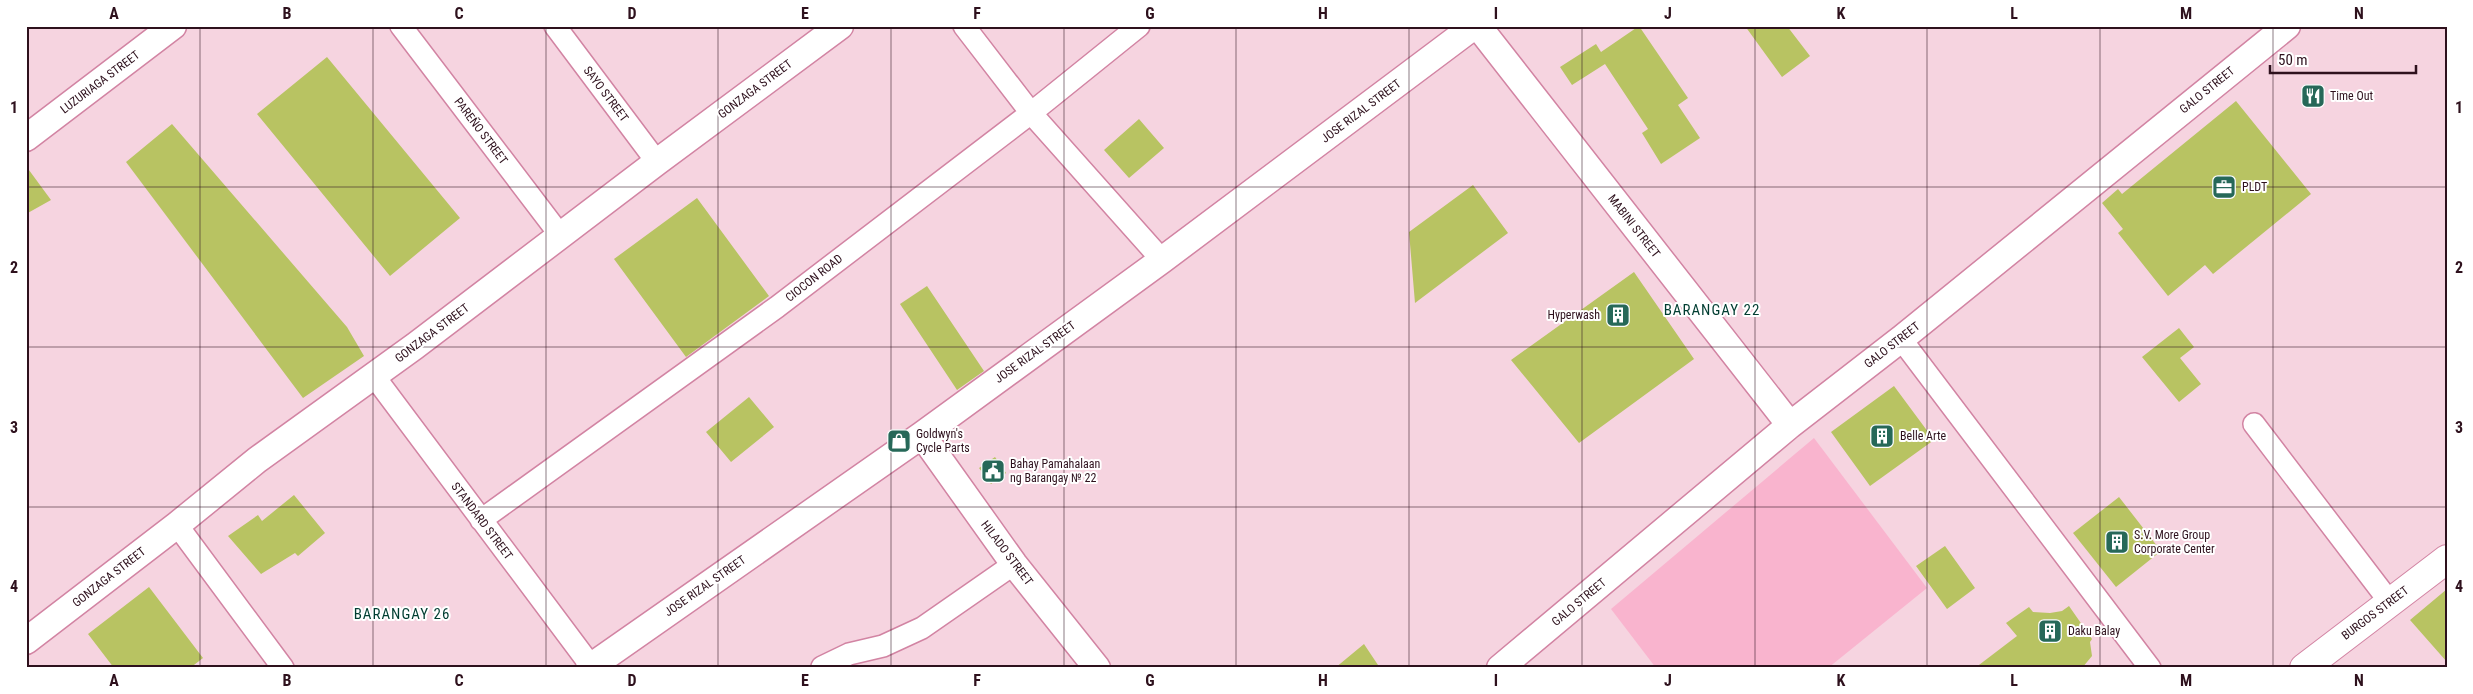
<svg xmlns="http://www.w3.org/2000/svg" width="2473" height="694" viewBox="0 0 2473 694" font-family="'Roboto Condensed',sans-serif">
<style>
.green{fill:#f9b4ce}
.building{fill:#b8c362}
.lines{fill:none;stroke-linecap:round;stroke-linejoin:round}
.minor-casing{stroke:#d284a3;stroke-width:24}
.tertiary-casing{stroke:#d284a3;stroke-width:29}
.secondary-casing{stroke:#d284a3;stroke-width:30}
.minor{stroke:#fff;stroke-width:21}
.tertiary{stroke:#fff;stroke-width:26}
.secondary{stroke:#fff;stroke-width:28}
.grid{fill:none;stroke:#2e111d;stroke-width:1;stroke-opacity:0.55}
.labels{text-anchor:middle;stroke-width:4;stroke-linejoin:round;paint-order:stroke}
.street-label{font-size:12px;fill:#2e111d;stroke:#fff}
.poi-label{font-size:12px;fill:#2e111d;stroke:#fff;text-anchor:start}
.quarter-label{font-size:15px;letter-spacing:1px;fill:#013d31;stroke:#fff}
.neatline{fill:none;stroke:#2e111d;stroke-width:2}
.grid-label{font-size:16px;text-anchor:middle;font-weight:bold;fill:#2e111d}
</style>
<rect width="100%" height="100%" fill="#f6d4e0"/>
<path class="green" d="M1814 438 1927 588 1828 668H1656L1611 609Z"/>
<path class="building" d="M1639 26 1688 98 1678 105 1700 138 1661 164 1642 133 1648 129 1605 64 1572 85 1560 67 1596 44 1601 52Z
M1745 26H1787L1810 56 1782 77Z
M327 57 460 218 390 276 257 114Z
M2236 101 2311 194 2213 274 2205 265 2168 296 2118 233 2123 229 2102 203 2118 189 2122 194Z
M1139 119 1164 148 1129 178 1104 150Z
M172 124 347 327 364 356 303 398 126 162Z
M26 166 51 200 26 214Z
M1473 185 1508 233 1415 303 1409 232Z
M697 198 769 296 686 357 614 259Z
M1634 272 1694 359 1579 443 1511 360Z
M927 286 984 371 957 390 900 304Z
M2179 328 2194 347 2180 358 2201 384 2179 402 2142 357Z
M1894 386 1934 440 1870 486 1831 432Z
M749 397 774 427 731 462 706 432Z
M995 457 1006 473 991 484 979 468Z
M294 495 325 533 298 556 295 553 261 574 228 536 258 515 262 521Z
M2119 497 2161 551 2116 587 2073 533Z
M1945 546 1975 588 1947 609 1916 566Z
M149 587 203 658 190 668H114L88 634Z
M2447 589V662L2410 620Z
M2069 606 2092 639 2090 642 2092 656 2082 668H1975L2017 636 2006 623 2029 607 2033 612 2050 613 2062 611Z
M1364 644 1380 668H1335Z"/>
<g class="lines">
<g class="minor-casing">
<path id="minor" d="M401 26 560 235
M555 26 657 162
M964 26 1031 113 1162 260
M1901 339 2150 668
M374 376 591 666
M2254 424 2389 601
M481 520 777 307 1031 113 1139 26
M177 525 283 668
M822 667 849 654 883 646 922 628 1014 564"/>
</g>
<g class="tertiary-casing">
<path id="tertiary" d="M1478 26 1790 425
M26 138 173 26
M922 435 1014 564 1097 668
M26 641 177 525 257 460 415 346 657 162 840 26
M589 668 922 435 1162 260 1474 26
M1500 668 1790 425 1901 339 2287 26"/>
</g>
<g class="secondary-casing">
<path id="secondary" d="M2304 668 2447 559"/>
</g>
<use href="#minor" class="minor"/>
<use href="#tertiary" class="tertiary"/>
<use href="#secondary" class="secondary"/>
</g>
<path class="grid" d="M200 26V668M373 26V668M546 26V668M718 26V668M891 26V668M1064 26V668M1236 26V668M1409 26V668M1582 26V668M1755 26V668M1927 26V668M2100 26V668M2273 26V668M26 187H2447M26 347H2447M26 507H2447"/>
<defs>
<g id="restaurant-square" transform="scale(1.25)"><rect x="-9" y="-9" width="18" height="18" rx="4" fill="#266858" stroke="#fff"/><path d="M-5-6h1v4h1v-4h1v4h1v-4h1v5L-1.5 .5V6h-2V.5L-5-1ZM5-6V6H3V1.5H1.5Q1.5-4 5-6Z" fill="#fff"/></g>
<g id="office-square" transform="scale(1.25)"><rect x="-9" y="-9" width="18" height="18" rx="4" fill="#266858" stroke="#fff"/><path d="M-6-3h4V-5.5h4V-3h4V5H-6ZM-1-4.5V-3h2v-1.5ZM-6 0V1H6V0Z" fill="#fff"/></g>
<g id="building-square" transform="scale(1.25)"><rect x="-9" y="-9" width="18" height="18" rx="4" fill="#266858" stroke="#fff"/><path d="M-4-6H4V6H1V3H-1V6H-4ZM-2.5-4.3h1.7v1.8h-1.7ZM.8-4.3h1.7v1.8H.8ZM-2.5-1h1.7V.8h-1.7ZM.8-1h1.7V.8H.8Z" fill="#fff"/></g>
<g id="shop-square" transform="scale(1.25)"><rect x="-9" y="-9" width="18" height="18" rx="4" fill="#266858" stroke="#fff"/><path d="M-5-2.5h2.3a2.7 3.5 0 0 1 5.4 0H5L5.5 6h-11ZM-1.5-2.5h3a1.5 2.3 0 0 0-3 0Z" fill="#fff"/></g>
<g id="civic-square" transform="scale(1.25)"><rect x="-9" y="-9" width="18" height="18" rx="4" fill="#266858" stroke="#fff"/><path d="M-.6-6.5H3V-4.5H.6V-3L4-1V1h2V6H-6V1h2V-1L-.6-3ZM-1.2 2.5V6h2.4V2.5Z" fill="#fff"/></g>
</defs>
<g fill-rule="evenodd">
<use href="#restaurant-square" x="2313" y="96"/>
<use href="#office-square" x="2224" y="187"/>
<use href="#building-square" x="1618" y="315"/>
<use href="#building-square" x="1882" y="436"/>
<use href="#shop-square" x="899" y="441"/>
<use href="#civic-square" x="993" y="471"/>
<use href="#building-square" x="2117" y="542"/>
<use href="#building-square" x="2050" y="631"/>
</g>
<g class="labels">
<g class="street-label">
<text transform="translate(100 82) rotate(-37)" y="4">LUZURIAGA STREET</text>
<text transform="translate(755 89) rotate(-37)" y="4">GONZAGA STREET</text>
<text transform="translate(2207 90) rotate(-39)" y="4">GALO STREET</text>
<text transform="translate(606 94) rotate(53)" y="4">SAYO STREET</text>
<text transform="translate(1361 111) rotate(-37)" y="4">JOSE RIZAL STREET</text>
<text transform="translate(481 131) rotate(53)" y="4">PAREÑO STREET</text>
<text transform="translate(1634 226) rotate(52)" y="4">MABINI STREET</text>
<text transform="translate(814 278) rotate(-38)" y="4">CIOCON ROAD</text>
<text transform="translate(432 333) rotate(-37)" y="4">GONZAGA STREET</text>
<text transform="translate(1892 345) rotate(-38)" y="4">GALO STREET</text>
<text transform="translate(1035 352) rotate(-36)" y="4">JOSE RIZAL STREET</text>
<text transform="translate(482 521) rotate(53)" y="4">STANDARD STREET</text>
<text transform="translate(1007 553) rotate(53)" y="4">HILADO STREET</text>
<text transform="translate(109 577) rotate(-38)" y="4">GONZAGA STREET</text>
<text transform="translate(705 586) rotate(-35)" y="4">JOSE RIZAL STREET</text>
<text transform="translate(1579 602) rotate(-40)" y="4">GALO STREET</text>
<text transform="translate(2375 613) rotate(-37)" y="4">BURGOS STREET</text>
</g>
<g class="poi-label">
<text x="2330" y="100">Time Out</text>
<text x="2242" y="191">PLDT</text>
<text x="1600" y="319" text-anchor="end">Hyperwash</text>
<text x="916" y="438">Goldwyn's<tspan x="916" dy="14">Cycle Parts</tspan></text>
<text x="1900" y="440">Belle Arte</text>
<text x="1010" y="468">Bahay Pamahalaan<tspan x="1010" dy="14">ng Barangay № 22</tspan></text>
<text x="2134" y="539">S.V. More Group<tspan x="2134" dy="14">Corporate Center</tspan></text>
<text x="2068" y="635">Daku Balay</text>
</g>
<g class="quarter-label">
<text x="1712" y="315">BARANGAY 22</text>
<text x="402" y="619">BARANGAY 26</text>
</g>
</g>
<rect width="2473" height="694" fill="none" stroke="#ffffff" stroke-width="55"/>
<path d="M2270 65v8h146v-8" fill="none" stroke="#2e111d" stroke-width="2.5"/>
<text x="2278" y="65" font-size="15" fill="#2e111d" stroke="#ffffff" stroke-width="4" paint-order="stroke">50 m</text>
<rect x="28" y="28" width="2418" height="638" class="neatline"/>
<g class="grid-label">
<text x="114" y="19">A</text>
<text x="287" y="19">B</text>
<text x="459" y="19">C</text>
<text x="632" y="19">D</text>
<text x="805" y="19">E</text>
<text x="977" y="19">F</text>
<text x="1150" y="19">G</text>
<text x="1323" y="19">H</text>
<text x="1496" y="19">I</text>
<text x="1668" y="19">J</text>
<text x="1841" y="19">K</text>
<text x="2014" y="19">L</text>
<text x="2186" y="19">M</text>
<text x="2359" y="19">N</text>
<text x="14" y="113">1</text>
<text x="2459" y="113">1</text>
<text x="14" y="273">2</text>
<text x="2459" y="273">2</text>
<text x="14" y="433">3</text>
<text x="2459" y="433">3</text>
<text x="14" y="592">4</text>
<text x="2459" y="592">4</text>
<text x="114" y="686">A</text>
<text x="287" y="686">B</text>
<text x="459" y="686">C</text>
<text x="632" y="686">D</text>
<text x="805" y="686">E</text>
<text x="977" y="686">F</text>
<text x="1150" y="686">G</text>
<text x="1323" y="686">H</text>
<text x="1496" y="686">I</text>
<text x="1668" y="686">J</text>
<text x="1841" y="686">K</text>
<text x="2014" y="686">L</text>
<text x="2186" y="686">M</text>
<text x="2359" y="686">N</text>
</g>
</svg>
